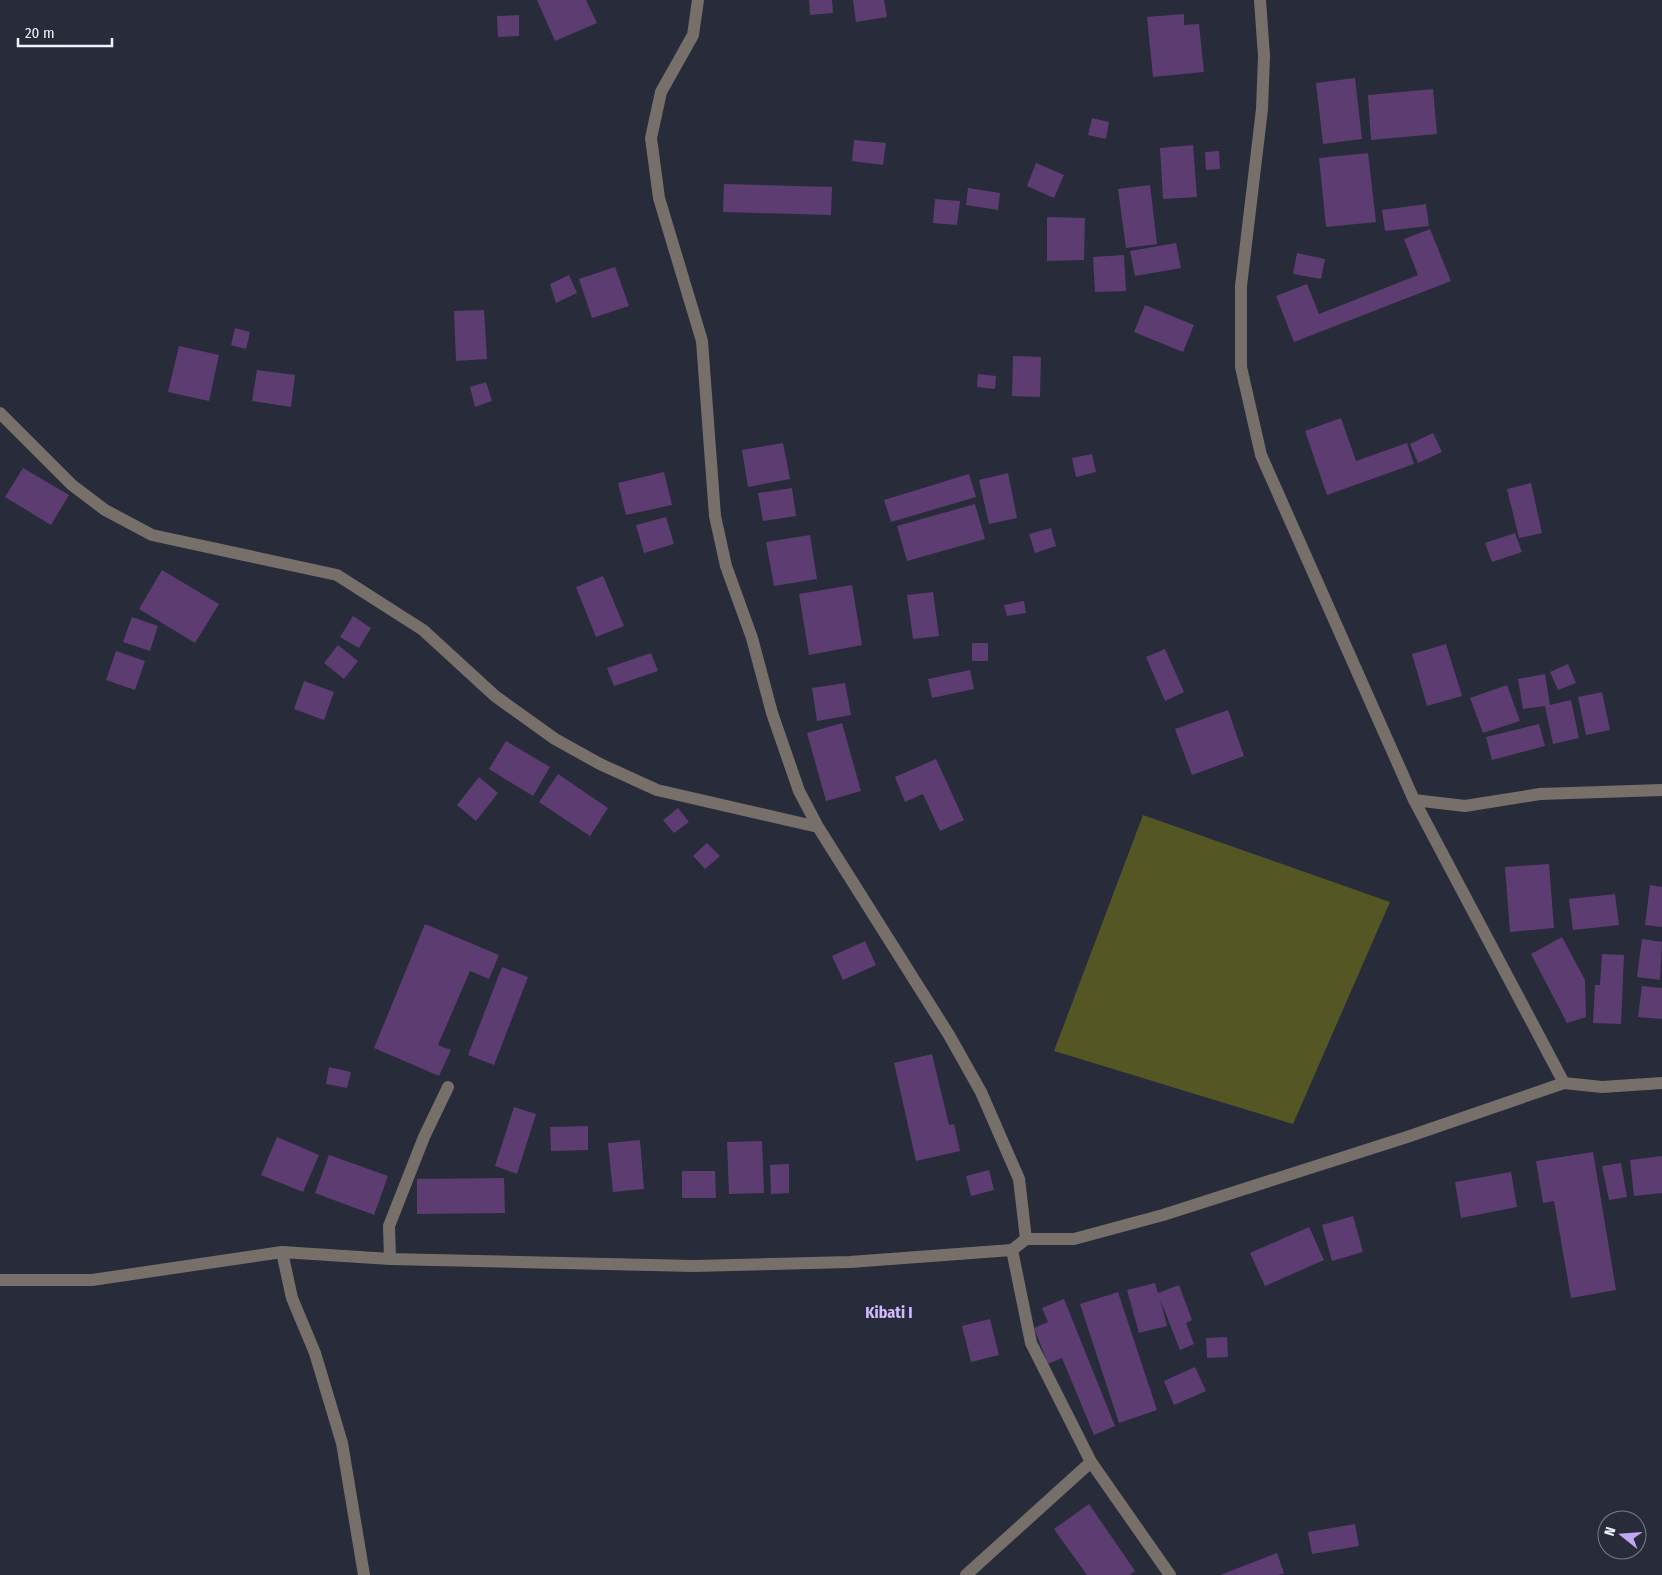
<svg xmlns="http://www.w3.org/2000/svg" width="1662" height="1575" viewBox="0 0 1662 1575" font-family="'Fira Sans Condensed',sans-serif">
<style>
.green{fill:#545623}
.building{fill:#5d3c71}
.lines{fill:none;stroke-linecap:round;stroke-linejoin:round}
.minor{stroke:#776f6a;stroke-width:12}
.labels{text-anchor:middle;stroke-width:4.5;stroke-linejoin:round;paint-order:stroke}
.quarter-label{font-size:16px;font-weight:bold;fill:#d3b9ff;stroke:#282b3a}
</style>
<rect width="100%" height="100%" fill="#282b3a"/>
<path class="green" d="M1143 815 1390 902 1293 1124 1054 1051Z"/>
<path class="building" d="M537 0H586L597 23 555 41Z
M809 0H832L833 13 810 15Z
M853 0H884L887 17 856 22Z
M1184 14V25L1199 24 1204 72 1153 77 1147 17Z
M519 15V36L498 37 497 16Z
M1355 78 1362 139 1323 144 1316 83Z
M1433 89 1437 134 1371 140 1368 95Z
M1092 118 1109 122 1106 139 1088 135Z
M854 140 886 143 883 165 852 161Z
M1193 145 1197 197 1163 199 1160 148Z
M1219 151 1220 169 1206 170 1205 152Z
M1368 153 1376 222 1326 227 1319 158Z
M1036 163 1064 175 1054 198 1027 186Z
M724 184 832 187 831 215 723 212Z
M1150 185 1157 244 1126 248 1118 189Z
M968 188 1000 193 998 210 966 205Z
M935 199 960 201 957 225 933 223Z
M1426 204 1429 226 1385 231 1382 210Z
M1047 217 1085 218 1084 260 1047 261Z
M1430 229 1451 281 1294 342 1276 296 1307 284 1319 314 1418 275 1404 239Z
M1176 243 1181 268 1135 276 1130 251Z
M1297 253 1325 259 1321 279 1293 274Z
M1124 255 1126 291 1095 292 1093 257Z
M615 267 629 306 592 318 579 279Z
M569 275 577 293 556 303 550 284Z
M1145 305 1194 325 1183 352 1134 332Z
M484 310 487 359 456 361 454 311Z
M235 328 250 332 246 349 231 345Z
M179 346 219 355 209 401 168 392Z
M1013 356 1041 357 1040 397 1012 396Z
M257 370 295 375 291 407 252 401Z
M978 374 996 376 995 389 977 387Z
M486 382 492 401 475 407 470 387Z
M1341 418 1356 461 1407 443 1414 464 1327 495 1305 431Z
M1433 433 1442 452 1418 463 1410 444Z
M783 443 790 479 748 487 742 450Z
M1092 454 1096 472 1076 477 1072 458Z
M23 468 69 495 51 525 5 497Z
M664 472 672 505 626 515 618 483Z
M1008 473 1017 518 989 524 979 480Z
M969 474 976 497 891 522 884 500Z
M1531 483 1542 533 1519 538 1507 489Z
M792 488 796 516 763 521 758 493Z
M975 504 985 539 907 561 897 526Z
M666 517 674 544 644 553 636 525Z
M1051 528 1056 546 1035 553 1029 534Z
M1515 533 1522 552 1492 562 1485 543Z
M810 535 817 579 774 586 766 542Z
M162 570 219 604 195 643 139 609Z
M603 576 624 626 596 637 576 587Z
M852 585 862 645 809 655 799 594Z
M933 592 939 636 913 639 907 595Z
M1024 601 1026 613 1007 616 1004 605Z
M353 616 371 628 359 648 340 637Z
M132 617 158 626 150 651 123 642Z
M972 643H988V661H972Z
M1446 644 1462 696 1427 706 1412 654Z
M338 645 358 661 344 679 324 663Z
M1165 649 1184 692 1165 701 1146 657Z
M116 651 145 661 135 690 106 680Z
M651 653 658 671 614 686 607 668Z
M1568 664 1576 683 1558 690 1550 672Z
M970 670 974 689 932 698 928 679Z
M1545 674 1550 705 1571 700 1579 738 1553 744 1545 706 1523 709 1518 679Z
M304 681 334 692 324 720 294 709Z
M845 683 851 715 817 721 812 688Z
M1507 685 1520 721 1483 733 1470 698Z
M1602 692 1610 730 1586 735 1578 697Z
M1228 710 1244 756 1192 775 1175 729Z
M842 723 861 791 826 801 807 733Z
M1539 724 1545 746 1492 760 1486 737Z
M506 741 550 767 533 796 489 769Z
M936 759 964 820 940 831 923 794 905 802 895 777Z
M558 774 608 808 590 836 539 802Z
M479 777 498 793 476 821 457 805Z
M678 808 689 822 674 833 663 820Z
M707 843 720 856 705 869 693 856Z
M1549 864 1554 928 1510 932 1505 867Z
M1650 885 1662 887V927L1645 925Z
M1615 894 1619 925 1573 930 1569 899Z
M425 924 499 955 489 979 470 971 438 1045 451 1050 439 1076 374 1048Z
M1562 937 1585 980 1586 1017 1567 1023 1531 954Z
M1642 939 1662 942 1660 980 1637 977Z
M865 941 876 965 843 980 832 956Z
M1602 954 1624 955 1621 1024 1593 1023 1595 985H1600Z
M502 967 528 977 494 1065 468 1055Z
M1642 986 1662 988V1019L1638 1017Z
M932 1054 949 1125 954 1124 960 1151 916 1161 894 1063Z
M329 1067 351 1072 347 1088 326 1084Z
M514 1107 536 1114 517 1174 495 1166Z
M588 1126V1150L551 1151 550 1127Z
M277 1137 319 1155 303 1192 261 1175Z
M640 1140 644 1189 613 1192 608 1143Z
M762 1141 764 1193 729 1194 727 1142Z
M1593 1152 1616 1290 1571 1298 1554 1201 1543 1203 1536 1161Z
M329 1155 388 1176 374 1215 315 1193Z
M1662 1156V1193L1634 1196 1630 1160Z
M1621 1163 1627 1197 1609 1200 1602 1166Z
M789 1164V1193L771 1194 770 1165Z
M989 1170 994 1190 971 1196 966 1176Z
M682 1171H715L716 1198H682Z
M1511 1172 1517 1207 1461 1218 1455 1182Z
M504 1178 505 1213 417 1214V1179Z
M1353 1216 1363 1252 1332 1261 1322 1225Z
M1309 1227 1324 1260 1265 1286 1250 1253Z
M1155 1283 1158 1293 1179 1285 1192 1320 1186 1323 1194 1344 1180 1350 1160 1299 1167 1326 1139 1333 1127 1290Z
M1118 1292 1157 1410 1119 1423 1080 1304Z
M1064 1299 1115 1426 1094 1435 1062 1358 1048 1364 1034 1328 1048 1322 1042 1308Z
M990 1319 999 1355 971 1362 962 1326Z
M1227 1337 1228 1357 1207 1358 1206 1338Z
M1195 1367 1206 1391 1174 1405 1164 1381Z
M1089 1504 1135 1571 1129 1575H1087L1054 1529Z
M1355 1524 1359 1546 1312 1554 1308 1532Z
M1277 1553 1284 1573 1278 1575H1220Z"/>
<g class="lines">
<path class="minor" d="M698 0 693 35 661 92 651 138 659 198 702 341 715 516 726 566 752 638 772 713 799 791 818 827 949 1035 981 1092 1019 1179 1026 1239
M1260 0 1264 56 1262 109 1241 286V367L1261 455 1414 800 1564 1083
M0 413 72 485 105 510 152 535 337 575 423 630 495 696 555 739 600 764 657 790 818 827
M1414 800 1465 806 1540 794 1662 790
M1012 1250 1031 1343 1091 1462 1170 1575
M282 1252 292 1298 315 1353 342 1443 364 1575
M390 1259 389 1226 424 1137 448 1087
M0 1280H92L282 1252 390 1259 694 1266 850 1262 1012 1250 1026 1239H1074L1163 1215 1407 1137 1564 1083 1602 1087 1662 1083
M966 1575 1091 1462"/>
</g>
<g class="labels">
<g class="quarter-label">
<text x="889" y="1318">Kibati I</text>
</g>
</g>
<g transform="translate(1622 1535) rotate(287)"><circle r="24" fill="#282b3a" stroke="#787b88"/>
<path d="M0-4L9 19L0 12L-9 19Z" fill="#c3a7f2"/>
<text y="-8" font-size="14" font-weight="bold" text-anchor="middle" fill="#f1f3fe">N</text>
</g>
<path d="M18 38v8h94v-8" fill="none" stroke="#f1f3fe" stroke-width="2.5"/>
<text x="25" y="38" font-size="15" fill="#f1f3fe" stroke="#282b3a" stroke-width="4" paint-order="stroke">20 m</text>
</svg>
